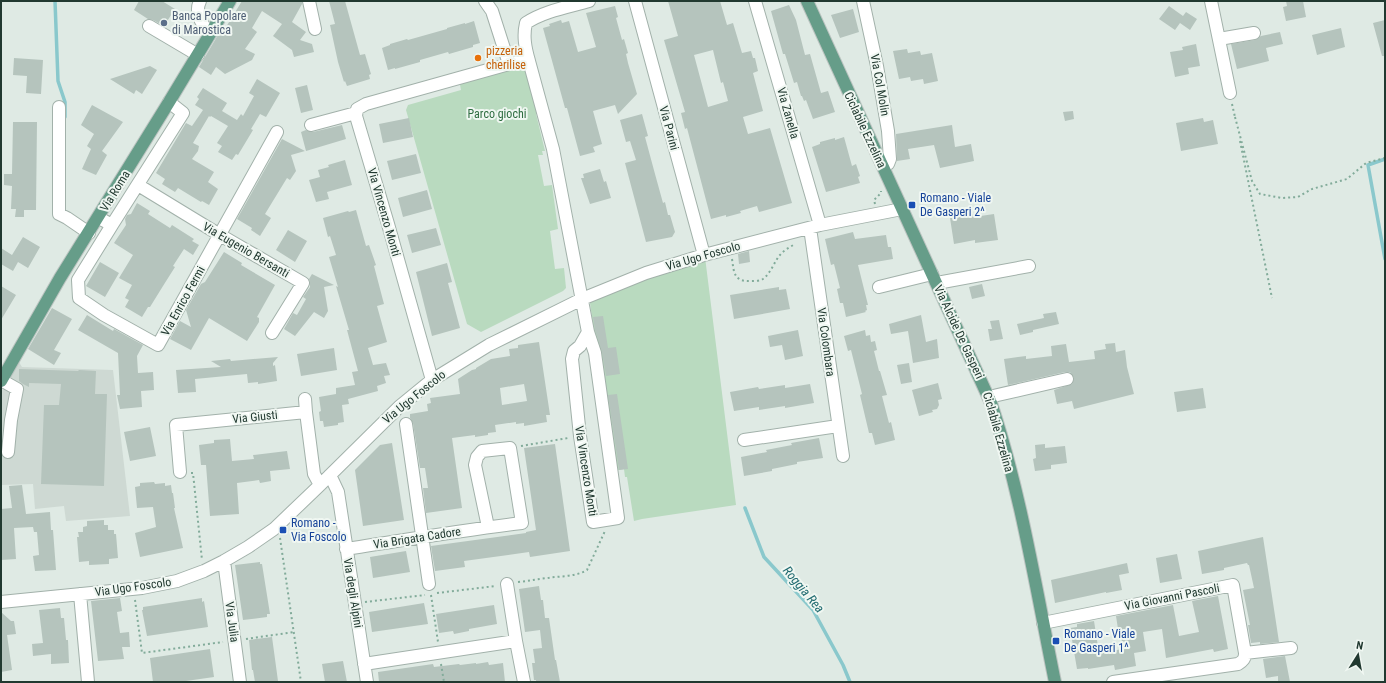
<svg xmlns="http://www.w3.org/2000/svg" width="1386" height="683" viewBox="0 0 1386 683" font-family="'Roboto Condensed',sans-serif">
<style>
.built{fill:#ced9d3}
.green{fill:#b9dabf}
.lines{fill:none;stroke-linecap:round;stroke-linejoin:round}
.stream{stroke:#8ac8cc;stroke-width:3.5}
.building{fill:#b5c4bd;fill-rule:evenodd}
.minor-casing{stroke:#a2b1aa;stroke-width:14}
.major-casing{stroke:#bcc4c1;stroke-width:14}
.path{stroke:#82ab9a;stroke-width:2;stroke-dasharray:2 3;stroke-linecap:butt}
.minor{stroke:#fff;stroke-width:12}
.major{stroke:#669d89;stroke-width:12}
.service-dot{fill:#5c6f8a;stroke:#f0f7f2;stroke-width:1.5}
.food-dot{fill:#e8710a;stroke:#f0f7f2;stroke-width:1.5}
.transit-dot{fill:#1a4fb4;stroke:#f0f7f2;stroke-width:1.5}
.labels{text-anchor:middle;stroke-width:4;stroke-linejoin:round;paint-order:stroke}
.service-label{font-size:12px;fill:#4e5e75;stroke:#f0f7f2;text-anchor:start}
.food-label{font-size:12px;fill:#c56008;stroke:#f0f7f2;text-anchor:start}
.street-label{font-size:12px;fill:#213930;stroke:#f0f7f2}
.park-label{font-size:12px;fill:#2e6d40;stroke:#f0f7f2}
.transit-label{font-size:12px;fill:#164399;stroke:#f0f7f2;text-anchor:start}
.water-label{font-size:13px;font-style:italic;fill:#206b70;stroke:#f0f7f2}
</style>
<rect width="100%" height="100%" fill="#dfeae4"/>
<path class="built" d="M17 359 22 367 113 370 130 516 66 521 64 506 35 509 33 484 1 485V389L6 390Z"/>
<path class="green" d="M524 66 538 113 536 114 545 151H542L543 155H538L544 186 552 185 558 229 550 231 555 269 564 268 566 288 563 291 481 332 467 324 406 110 408 105 461 90 459 79Z
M705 257 736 505 642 519 634 521 627 477H625L624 469 614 471 590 303 591 300Z"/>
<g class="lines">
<path class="stream" d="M55 1 58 81 65 102V117
M1385 159 1368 165 1385 259
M745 508 764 557 813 610 843 665 850 682"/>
</g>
<path class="building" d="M139 1H162L175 9 164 26 153 20 148 19 134 10Z
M242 1H302V4L292 22 306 32 300 40 312 44 314 52 294 57 292 50 273 36 282 24 262 11 252 28 257 32 245 49 255 54 252 60 225 74 216 67 211 75 199 67 218 35 219 36 225 26 226 27Z
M329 1H345L360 55 365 54 371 74 369 75 370 79 347 86 345 81 344 82 338 62 330 25 335 24Z
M668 1H720L727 25 733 23 742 53 751 51 753 58H755L758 71 753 73 763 111 743 117 748 134 770 128 792 203 759 212 757 206 740 211 741 213 726 217V215L711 219 687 128 685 129 681 113 685 112 664 40 678 36ZM713 50 721 83 723 82 728 101 708 107 694 55Z
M1286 1H1303L1306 17 1286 21 1283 7 1287 6Z
M789 5 796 20 805 55 810 54 821 93 828 91 835 112 813 119 806 100 804 101 802 96H801L797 82 794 83 785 54H783L771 11Z
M615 6 618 17 616 18 622 40 624 39 628 53 626 54 628 63 637 94 618 114 615 105 593 111 602 144 593 147 595 152 580 156 567 108H565L543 28 550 26 549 24 561 20 562 23 569 21 578 52 596 47 586 13Z
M1169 6 1183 16 1186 12 1197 19 1190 30 1180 23 1175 30 1159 19Z
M853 9 859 32 840 38 831 15Z
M1385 20V56H1382L1373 23Z
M474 21 480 43 473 45V47L449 54 448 52 420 60V62L395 69V68L388 70 382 48 390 45V44L407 39 408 40 447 29V28L465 23V24Z
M1341 28 1345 47 1317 55 1312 35Z
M1280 32 1283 44 1266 48 1269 61 1237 69 1231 44 1255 40 1261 36Z
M1196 44 1200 66 1188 68 1189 74 1175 77 1170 52 1183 50 1182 47Z
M907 49 908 53 920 51 921 55 932 53 938 81 924 84 923 79 911 81 910 77 899 79 893 51Z
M14 58 43 60 41 94 26 93 27 76 13 75Z
M150 66 157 70 142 94 136 90 134 94 110 79Z
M257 79 280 93 266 117 260 114 251 129 253 130 238 155 236 154 232 160 218 152 222 146 217 143 228 126 211 116 210 117 209 116 193 143 199 146 198 151 192 159 214 172 208 182 218 189 209 205 202 201 201 202 178 188 175 192 162 184 165 179 156 173 186 123 192 126 203 110 195 105 199 99 197 97 203 88 227 103 222 111 237 120 241 114 243 116 254 96 249 93Z
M307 85 313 110 301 113 295 88Z
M92 105 123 122 102 151 107 155 96 175 82 169 91 149 87 146 94 134 81 125Z
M1073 111 1074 119 1065 121 1063 112Z
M642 114 648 136 645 137 655 174 663 203 665 202 668 215H670L675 232 672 237 646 242 625 163 636 160 630 141 626 142 620 120Z
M409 118 413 137 383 143 379 124Z
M1203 118 1204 122 1213 120 1218 144 1181 151 1176 123Z
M13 122H37L36 210H24V217H15L16 209H11L12 186 4 185V174H12Z
M342 125 346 139 306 151 301 132 306 130 313 132Z
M952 125 955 147 971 144 974 161 940 168 934 145 908 149 910 159 897 161 896 134Z
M844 137 852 166 856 164 860 176 858 177 860 183 826 192 812 147 820 144V142L835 138V140Z
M282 139 305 151 291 155 296 171 290 180 287 178 265 214 271 218 260 236 251 230 252 228 237 219Z
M416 154 421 173 392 180 387 161Z
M345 160 352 185 327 192 329 199 316 202 309 180 320 177 318 170 329 167 328 165Z
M600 169 604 182 606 181 611 198 590 204 581 178H584L583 174Z
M427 190 432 209 403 217 398 198Z
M137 203 150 211 148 214 170 228 172 225 194 239 192 241 199 245 193 255 184 249 173 266 175 267 163 286 150 307H148L142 317 125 307 129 300 125 298 132 285 119 278 133 255 114 243 126 225 125 219 127 215 131 214Z
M356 210 366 246 369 245 376 265 374 266 384 304 377 306 387 342 368 348 373 365 386 363 390 375 384 376 386 383 377 386 378 391 348 399 349 404 342 405 344 422 338 423V425L324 427 323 421H320L319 412 321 411 319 397 336 394V388L355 385 352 372 358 371 347 330H349L336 286 338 287 329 257 336 255 330 236 328 237 323 218 348 211 349 212Z
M974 214V217L994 214 998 240 975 243V240L954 244 950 218Z
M436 228 441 245 412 253 407 235Z
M288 230 307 241 295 262 276 250Z
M853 232 855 239 886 235 888 247H891L893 259 858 265 868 305H866L867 310 865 311 866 312 846 317 843 303H840L837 289 840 288 834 264 831 265 825 239Z
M23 237 40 247 28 268 18 262 13 271 1 264V248L12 255Z
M749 251 750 262 739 264 738 254Z
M224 252 242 263 241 265 275 285 257 317 259 318V322L247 341 209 318 191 350 170 339 180 321 191 327 186 310 201 284 205 282Z
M100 262 119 273 105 297 86 286Z
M447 263 452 282 448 283 460 328 432 336 416 272Z
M312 274 334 285 324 287 328 311 324 318 314 312 295 336 284 329 293 313 297 315 306 299 303 297 310 287V283L309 279Z
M982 284 985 296 972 299 969 287Z
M1 286 16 295 1 320Z
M779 287V290L786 289 790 309 734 319 730 295Z
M52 308 72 319 54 350 61 353 54 365 28 349Z
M1056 312 1059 324 1033 330V332L1020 335 1017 324 1044 318 1043 314Z
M87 315 113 331 114 329 143 345 137 356 138 373 153 372 154 390 141 391 142 407 120 409 117 395H120L118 353 78 330Z
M921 315 926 342 937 339 939 358 913 363 908 331 891 334 889 324Z
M603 316 608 348 616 347 620 374 606 376 602 352 595 330 593 317Z
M999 320 1003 339 990 341 988 329H992L990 321Z
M798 330 803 356 785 360 782 345 770 347 768 336Z
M865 330 866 336 870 335 871 342 875 341 877 350 874 351 879 371H880L887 395 882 396 889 423 891 422 895 440 875 445 872 433H869L860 395 862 394 851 350 848 351 844 336Z
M539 342 550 415H546L547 422 524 426V423L516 424V422L495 425 496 432 488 433V435L475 437V435L452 438 462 508 426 513 423 488H428L425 468H420L413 423 410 418V414L428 411 427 404 431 403 430 398 460 394 458 379 472 370 476 369V368L491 359 510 356 509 349 518 348V345ZM524 384 527 401 502 405 500 388Z
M1115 343 1116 352 1125 350 1127 367 1134 394 1074 409 1072 401 1057 404 1054 390 1072 384 1074 378 1070 372H1065L1008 385 1004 359 1026 356V359L1052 356 1051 346 1066 344 1069 362 1095 359 1094 351 1106 349 1105 344Z
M334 348 337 370 301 376 297 354Z
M278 357 273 363V366L275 365 277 381 258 384V382L248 383 247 374 195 379 196 392 178 393 176 370 221 367 211 361 230 359 231 361Z
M909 363 912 382 901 384 897 365Z
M19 369 78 371 79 370 96 371 95 394H107L104 486 41 484 44 405H59L61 384 29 383V387L23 384 19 381Z
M938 383 942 399 938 400 939 405 937 409 932 410 933 412 919 416 912 390Z
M810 384 814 403 785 408V406L759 410V407L734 411 730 392 758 387 759 389 785 385V388Z
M1203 388 1206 408 1177 412 1174 392Z
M617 394 628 469 619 470 608 395Z
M150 427 156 456 130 461 124 432Z
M819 438 823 458 797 462V464L772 469V471L744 476 741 457 767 452 766 450 792 445 791 443Z
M230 439 232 461 254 459 253 455 287 451 290 469 270 471 271 481 260 483 259 480 237 483 239 514 210 516 206 465H201L199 445 214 443V440Z
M392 443 404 520 363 526 355 470 380 445Z
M555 444 570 551 530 557 529 552 464 561 465 567 435 571 431 546 526 533V532L536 530 524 448Z
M1045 444V448L1065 446 1067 463 1051 465V469L1035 471 1033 459 1036 458 1035 445Z
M154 482 155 484 165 483V486L171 485 172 493H173L175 508H174L183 548 140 557 135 533 156 527 153 507 137 508 135 487 140 486V483Z
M22 485 26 514 50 512 51 530H53L56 570 35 571 33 556 39 555 37 532H34L33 527 14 528 16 559 1 560V509L12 508 9 486Z
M104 520V525H108V530H114V534H116L118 558 109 559V564L89 565V561L79 562 77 537H79L78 532H83V527L87 526V521Z
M1263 537 1279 642 1260 644V642L1251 643 1248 625H1250L1243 590 1254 588 1249 565H1248L1247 563 1224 568V570L1202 574 1198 551Z
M406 551 410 572 373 578 370 557Z
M1177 554 1182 579 1160 583 1156 558Z
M260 562V564H262L270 614H267V617L243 620 235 565Z
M1127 563 1129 573 1119 575 1122 590 1106 593V592L1055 603 1051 580Z
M539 586 541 600H543L545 618H549L555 660H556L560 682H536V680H534L532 663H535L533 649 542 648 540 630 525 632 519 589Z
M1218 596 1228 649 1214 652 1213 649 1166 658 1162 629 1143 632 1146 651 1134 653 1136 666 1115 670 1114 665 1088 669V668L1077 669 1070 628 1077 627V624L1094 621 1099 653 1123 649 1120 628 1118 629 1116 616 1173 605 1179 636 1199 632 1192 601Z
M120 598 122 611 117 612 120 633 129 632 130 647H122L124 659 98 661 91 601Z
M202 598V602L204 601 208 627 147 636 142 610H143V607Z
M424 603 428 624 372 632 369 612Z
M494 605 497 624 469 629V631L454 634 453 631 439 633 436 614Z
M60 608 61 618H64L66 640H68L69 663 51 664V654L33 656 32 644 43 643 39 610Z
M1 612 11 621H14L16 634 7 635 12 670 1 672Z
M272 637 278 681 255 682 253 670H252L249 640Z
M210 649 214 677 179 682H153L150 658Z
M1285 656 1290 682H1278V676L1266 678 1263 659Z
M343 661 347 682H325L322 664Z
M488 662 489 665 503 663 505 682H379L378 672 433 664 434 667 459 664 460 665 476 663V664Z"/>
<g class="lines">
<g class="minor-casing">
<path id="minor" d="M200 1C194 13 202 25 210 34
M309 1 315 29
M485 1 492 11 509 64
M635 1 704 255
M755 1 820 225
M863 1 877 66 888 131 890 159 888 164 883 166
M1211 1 1230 93
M149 26 198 55
M1219 39 1254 33
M529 61 553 149 588 332 595 353 618 518 593 522 580 436 572 359 574 351 580 346 588 332
M59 107V214L67 218 89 233
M311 125 356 113
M138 185 220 235 303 283 272 333
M99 218 112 225 78 280 79 298 104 315 158 345 277 132
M112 225 183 113 169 102
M810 228 843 456
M937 283 1029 266
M879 287 932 274
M1 380 17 389 11 420 8 452
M432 380 388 224 356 116 357 109 366 104 509 64 529 61C525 47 523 36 526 23 544 11 568 7 589 1
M989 397 1067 379
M305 399 306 412
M406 424 429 584
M744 440 838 426
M180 472 176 425 306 412 314 474 320 485
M330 475 338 492 367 682
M346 549C405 540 463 530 522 523L510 448 482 451 477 457 475 465 488 527
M224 561 240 682
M507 584 516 641
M80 594 88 682
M1 602 142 588 177 581 204 571 224 561 248 547 274 529 320 485 399 407 432 380 489 345 582 299 646 273 704 255 820 225 902 209
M1043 623 1233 585 1245 653C1245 659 1243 661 1238 664L1113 682
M1245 653 1291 648
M364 664 516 641 524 682"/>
</g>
<g class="major-casing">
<path id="major" d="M807 1 991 403C1021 493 1036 589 1055 682
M1 381 60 278 169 102 230 1"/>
</g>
<path class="path" d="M1232 104 1235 117
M1235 117 1252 181 1260 194 1282 198 1298 197 1312 189 1347 179 1366 163 1385 158
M1240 141 1272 298
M875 204 874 200 881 193V191
M732 259C734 273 734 282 751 281 755 281 760 281 763 279 771 273 774 262 780 255 784 250 790 247 795 244
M521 446 568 438
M191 473H193L202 560
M280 538 301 682
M518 582C528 581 537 579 547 578 560 576 575 577 587 570L605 531
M437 593 496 586
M431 595 438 642
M135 600 142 653 223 642
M365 602 425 595
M246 639 294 632
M441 664 444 682"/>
<use href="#minor" class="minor"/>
<use href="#major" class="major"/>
</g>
<circle class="service-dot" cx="164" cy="23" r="4"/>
<circle class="food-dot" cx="478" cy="58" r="4"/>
<g class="transit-dot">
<rect x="908" y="201" width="8" height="8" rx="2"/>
<rect x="279" y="526" width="8" height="8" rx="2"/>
<rect x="1052" y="637" width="8" height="8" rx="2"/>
</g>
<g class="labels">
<g class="service-label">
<text x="172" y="20">Banca Popolare<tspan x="172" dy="14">di Marostica</tspan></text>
</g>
<g class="food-label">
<text x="486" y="55">pizzeria<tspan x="486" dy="14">cherilise</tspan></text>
</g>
<g class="street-label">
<text transform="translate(880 85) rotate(80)" y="4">Via Col Molin</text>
<text transform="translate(788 113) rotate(74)" y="4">Via Zanella</text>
<text transform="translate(669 128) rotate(75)" y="4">Via Parini</text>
<text transform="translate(865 130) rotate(65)" y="4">Ciclabile Ezzelina</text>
<text transform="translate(115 191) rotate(-58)" y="4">Via Roma</text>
<text transform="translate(384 212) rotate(74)" y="4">Via Vincenzo Monti</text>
<text transform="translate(246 250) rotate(30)" y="4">Via Eugenio Bersanti</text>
<text transform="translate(703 256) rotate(-16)" y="4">Via Ugo Foscolo</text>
<text transform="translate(183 301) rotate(-61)" y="4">Via Enrico Fermi</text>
<text transform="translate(959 332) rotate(65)" y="4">Via Alcide De Gasperi</text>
<text transform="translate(826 342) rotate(82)" y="4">Via Colombara</text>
<text transform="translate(414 397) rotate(-39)" y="4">Via Ugo Foscolo</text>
<text transform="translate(255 417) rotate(-6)" y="4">Via Giusti</text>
<text transform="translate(998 432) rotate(74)" y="4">Ciclabile Ezzelina</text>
<text transform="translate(586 471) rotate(81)" y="4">Via Vincenzo Monti</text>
<text transform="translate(417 538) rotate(-9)" y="4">Via Brigata Cadore</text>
<text transform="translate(133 587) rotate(-8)" y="4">Via Ugo Foscolo</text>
<text transform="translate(353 593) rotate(81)" y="4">Via degli Alpini</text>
<text transform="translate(1172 597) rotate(-11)" y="4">Via Giovanni Pascoli</text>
<text transform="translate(232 622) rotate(82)" y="4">Via Julia</text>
</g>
<g class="park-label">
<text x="497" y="118">Parco giochi</text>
</g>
<g class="transit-label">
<text x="920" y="202">Romano - Viale<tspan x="920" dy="14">De Gasperi 2^</tspan></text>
<text x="291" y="527">Romano -<tspan x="291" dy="14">Via Foscolo</tspan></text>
<text x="1064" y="638">Romano - Viale<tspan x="1064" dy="14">De Gasperi 1^</tspan></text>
</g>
<g class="water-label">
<text transform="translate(804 589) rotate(50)" y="5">Roggia Rea</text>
</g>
</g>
<rect width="1386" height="683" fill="none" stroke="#213930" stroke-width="4"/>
<g transform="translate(1358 655) rotate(11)" stroke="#f0f7f2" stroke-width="3" paint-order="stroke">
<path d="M0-3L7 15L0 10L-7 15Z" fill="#213930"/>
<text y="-6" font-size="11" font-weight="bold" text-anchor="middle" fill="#213930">N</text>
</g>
</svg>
